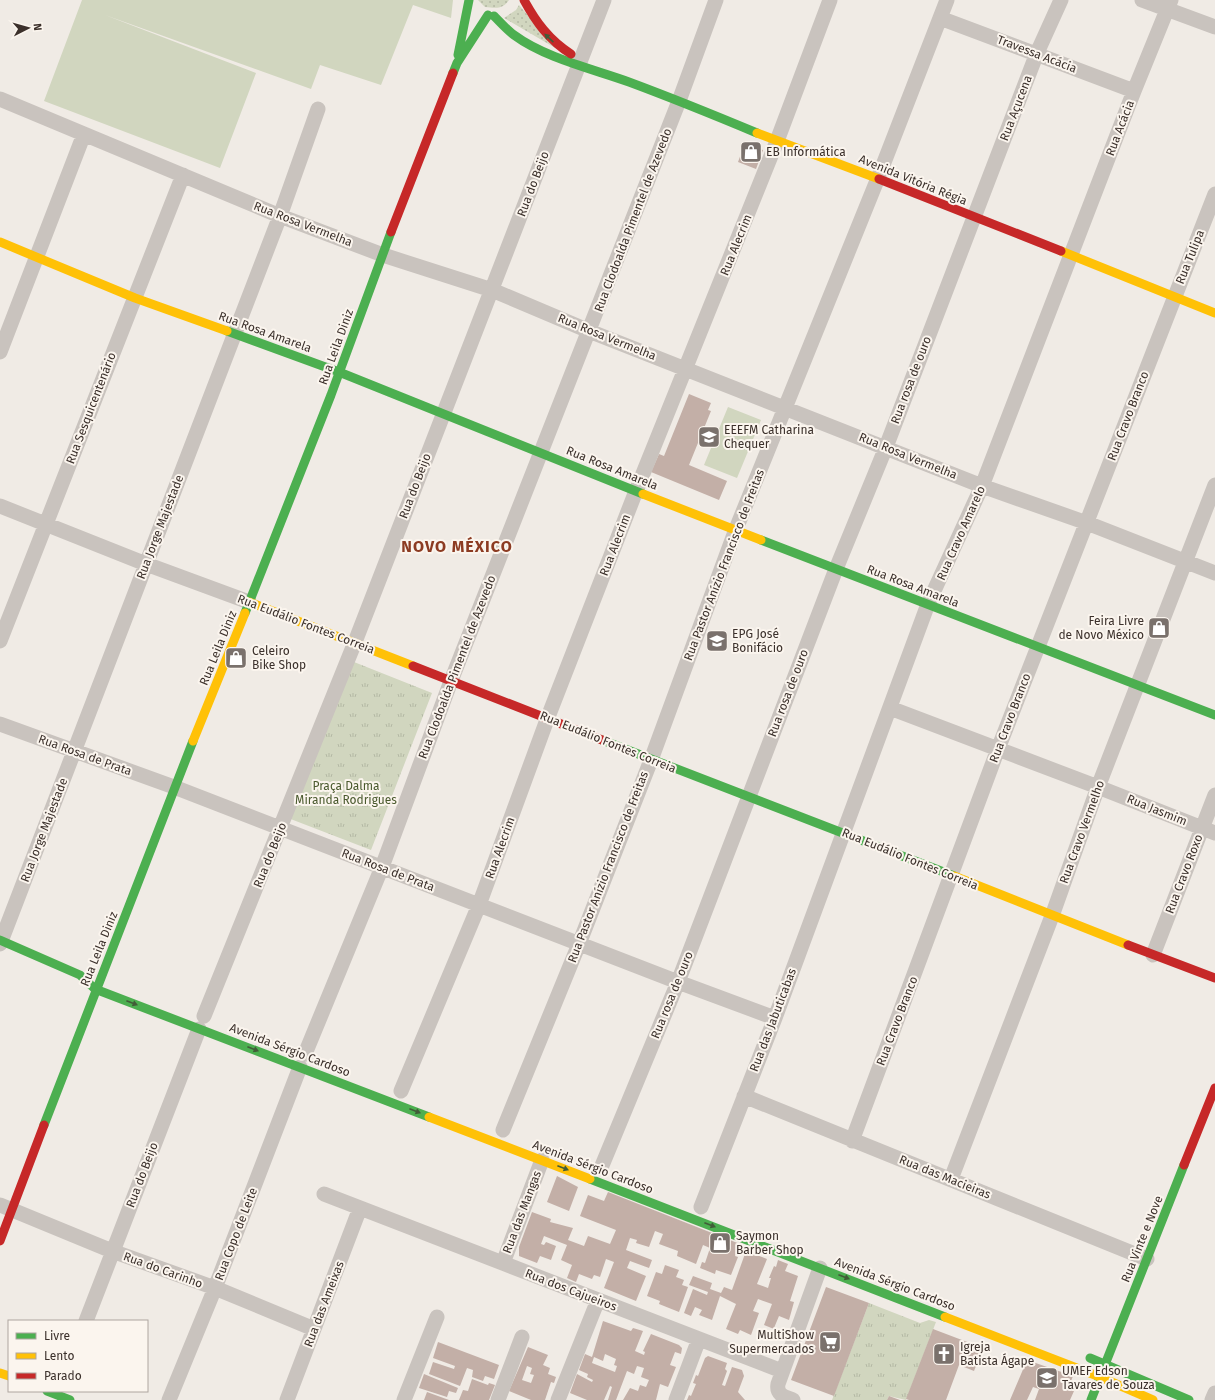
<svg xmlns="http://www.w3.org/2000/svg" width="1215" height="1400" viewBox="0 0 1215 1400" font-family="'Fira Sans',sans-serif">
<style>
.grass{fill:#d1d6bf}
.park{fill:url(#park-tufts)}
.garden{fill:url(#garden-dots)}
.building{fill:#c3afa7;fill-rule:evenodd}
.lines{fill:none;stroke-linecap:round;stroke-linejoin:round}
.street{stroke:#c9c3be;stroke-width:15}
.fast{stroke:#4caf50;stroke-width:9}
.slow{stroke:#ffc107;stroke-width:9}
.jam{stroke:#c62828;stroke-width:9}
.oneway{fill:#415c38}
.labels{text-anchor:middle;stroke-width:4;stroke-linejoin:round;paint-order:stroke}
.street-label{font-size:12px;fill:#3b302b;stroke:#fbf5ee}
.poi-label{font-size:12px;fill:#3b302b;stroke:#fbf5ee;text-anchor:start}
.park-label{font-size:12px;fill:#4a5a2e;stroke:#fbf5ee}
.district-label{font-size:16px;font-weight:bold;letter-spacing:1px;fill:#8c3b22;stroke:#fbf5ee}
</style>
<defs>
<pattern id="park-tufts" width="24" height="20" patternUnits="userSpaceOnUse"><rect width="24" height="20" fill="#d1d6bf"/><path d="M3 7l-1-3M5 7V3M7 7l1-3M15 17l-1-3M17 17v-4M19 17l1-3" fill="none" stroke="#b4b8a4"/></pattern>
<pattern id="garden-dots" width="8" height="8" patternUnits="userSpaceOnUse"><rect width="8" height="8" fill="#d1d6bf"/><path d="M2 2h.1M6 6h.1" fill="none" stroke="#b4b8a4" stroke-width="1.8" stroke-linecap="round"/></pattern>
</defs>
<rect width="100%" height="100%" fill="#f0ebe5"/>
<path class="grass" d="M82 0H453L451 18 413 5 381 85 320 65 311 89 105 15 256 73 220 168 44 101Z
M728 407 761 420 737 478 704 465Z"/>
<path class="park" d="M354 662 432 693 371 850 288 818Z
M869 1303 920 1323 929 1320 936 1322 906 1400 889 1396 887 1400H832Z"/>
<path class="garden" d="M478 0H509C502 10 496 8 485 7Z
M519 5 557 49 504 18 516 10Z"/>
<path class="building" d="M745 143 763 150 756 169 738 162Z
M689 394 711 403 708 410 711 411 689 465 727 481 719 500 651 472 659 454 664 456Z
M557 1176 578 1187 569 1211 547 1202Z
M608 1192 740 1244 735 1256 738 1257 731 1275 716 1270 715 1274 700 1268 702 1262 705 1263 710 1248 703 1245 696 1264 677 1256 678 1251 659 1244 663 1234 655 1231 649 1247 636 1243 637 1240 630 1238 626 1250 652 1260 649 1268 630 1261 627 1268 646 1276 636 1301 604 1288 614 1262 606 1259 600 1277 594 1275 592 1279 579 1274 576 1282 567 1278 572 1265 561 1260 567 1245 544 1236 541 1244 544 1245 546 1242 556 1246 551 1260 540 1256 537 1263 519 1256V1247L532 1212 551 1219 550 1222 573 1228 568 1240 584 1246 588 1236 610 1244 616 1230 580 1216 588 1195 604 1201Z
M746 1251 767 1259 757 1284 768 1288 771 1278H769L774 1266 776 1267 778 1260 788 1264 785 1271 798 1276 790 1301 794 1302 789 1320 779 1316 774 1328 785 1332 782 1338 772 1334 774 1329 764 1325 772 1304 758 1299 753 1311 759 1313 751 1335 740 1330 738 1334 726 1329 736 1304 720 1296 712 1320 699 1315 702 1310 695 1307 691 1316 684 1313 693 1289 707 1295 708 1292 689 1285 693 1276 712 1283 710 1289 721 1293 724 1287 732 1290Z
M665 1265 679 1270 676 1277 684 1280 682 1285 688 1287 679 1312 659 1304 660 1301 647 1296 656 1272 662 1274Z
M826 1287 869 1303 834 1396 791 1380Z
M603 1321 631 1331 633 1328 643 1331 635 1351 644 1355 645 1352 643 1351 651 1334 679 1345 682 1348 681 1354 675 1352 670 1365 676 1367 668 1387 660 1384 656 1400H623L630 1388 638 1391 640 1385 646 1387 649 1380 641 1377 644 1368 637 1366 634 1374 627 1371 616 1400H608L612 1387 610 1386 604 1400H587L570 1393 577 1374 592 1382 593 1380 587 1377 588 1374 579 1370 585 1354 592 1357ZM605 1354 616 1359 614 1365 617 1366 615 1372 592 1363 594 1357 603 1361Z
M933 1329 983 1348 974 1371 959 1365 946 1400H909L906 1399Z
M438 1342 499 1365 494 1379 485 1376 483 1381 472 1377 473 1370 467 1368 460 1386 429 1374 433 1362 454 1369 455 1366 433 1358Z
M528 1347 548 1355 543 1365 550 1368 548 1374 556 1377 554 1383 551 1382 545 1400H531L509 1391ZM527 1366 532 1368 530 1374 534 1375 531 1383 522 1380Z
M708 1356 727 1363 725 1369 727 1371 722 1385 725 1386 732 1367 742 1370 744 1376 738 1392 745 1400H687L689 1395 691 1396 696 1384 693 1383 696 1375 698 1376 705 1358Z
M1027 1360 1073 1376 1068 1389 1074 1391 1070 1400H1035L1039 1389 1033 1387 1027 1400H1010Z
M424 1374 458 1388 456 1393 449 1391 447 1397 419 1388Z
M472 1379 488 1385 489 1383 495 1385 489 1400H459L463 1390 468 1391Z
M427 1392 449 1400H424Z
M889 1396 900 1400H887Z"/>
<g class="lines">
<path class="street" d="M1142 0 1215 27
M940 18 1134 91
M0 99 280 216 383 255 492 290 589 331 982 486 1087 523 1215 573
M0 352 84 134
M0 506 146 564 249 602
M0 641 183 175
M890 708 1098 787 1215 833
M0 724 174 787 678 982 775 1018
M0 944 280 216 318 109
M1153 955 1215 795
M204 1016 355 642 604 0
M305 1054 382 867 451 681 679 101 716 0
M401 1091 479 905 548 717 636 491 777 141 830 0
M744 1096 1147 1259
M503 1130 579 944 651 760 736 529 878 178 947 0
M852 1141 998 749 1215 194
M601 1168 678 982 836 569 886 447 1037 53 1061 0
M951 1179 1052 916 1098 787 1215 485
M324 1194 782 1371
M0 1205 112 1251 215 1288 314 1329
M701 1207 775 1018 928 604 982 486 1134 91 1171 0
M503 1263 542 1160
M86 1321 199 1029
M169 1400 215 1288 300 1067
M287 1400 360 1208
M404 1400 437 1317
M498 1400 522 1337
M558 1400 598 1300
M676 1400 699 1339
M793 1400C785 1397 776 1395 778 1384L820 1268
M1212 1400 1215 1393"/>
<path class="fast" d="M494 16C500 22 507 30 514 35 545 58 593 69 629 82 672 98 714 115 757 133
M458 55 469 0
M453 73 457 63 488 15
M227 331 339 372 643 494
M761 540 1215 715
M245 613 331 395 391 232
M602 740 954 876
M0 940 80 975 95 989 429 1117
M44 1125 193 741
M590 1179 945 1317
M1090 1358 1189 1400
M47 1391 70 1400
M1091 1400 1184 1165"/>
<path class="slow" d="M757 133 879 179
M0 242 135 298 227 331
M1061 251 1215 313
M643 494 761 540
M249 602 413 666
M193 741 245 613
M954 876 1128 945
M429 1117 590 1179
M945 1317 1100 1377 1153 1400
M0 1373 9 1376"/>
<path class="jam" d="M524 0C536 22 549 40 571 54
M879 179 1061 251
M391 232 453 73
M413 666 602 740
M1128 945 1215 978
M1184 1165 1215 1088
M0 1241 44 1125"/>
</g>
<defs><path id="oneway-solid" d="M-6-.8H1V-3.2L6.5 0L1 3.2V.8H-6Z"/></defs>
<g class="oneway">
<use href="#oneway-solid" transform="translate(549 38) rotate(-137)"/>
<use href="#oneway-solid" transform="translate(132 1003) rotate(21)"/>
<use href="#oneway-solid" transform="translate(253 1049) rotate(21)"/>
<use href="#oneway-solid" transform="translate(415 1111) rotate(21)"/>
<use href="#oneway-solid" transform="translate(563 1168) rotate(21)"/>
<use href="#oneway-solid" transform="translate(710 1225) rotate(21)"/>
<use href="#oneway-solid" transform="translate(844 1277) rotate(21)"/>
</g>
<defs>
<g id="shop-square" transform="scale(1.15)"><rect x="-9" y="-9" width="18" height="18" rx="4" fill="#7a716c" stroke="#fbf5ee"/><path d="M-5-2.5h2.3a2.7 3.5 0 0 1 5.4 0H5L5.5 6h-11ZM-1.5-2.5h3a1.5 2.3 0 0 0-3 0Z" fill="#fff"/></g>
<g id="school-square" transform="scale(1.15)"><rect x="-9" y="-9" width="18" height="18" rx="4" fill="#7a716c" stroke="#fbf5ee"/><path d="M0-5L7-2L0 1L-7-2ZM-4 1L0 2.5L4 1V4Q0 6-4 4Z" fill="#fff"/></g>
<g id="supermarket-square" transform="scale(1.15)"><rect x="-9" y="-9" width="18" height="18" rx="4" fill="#7a716c" stroke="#fbf5ee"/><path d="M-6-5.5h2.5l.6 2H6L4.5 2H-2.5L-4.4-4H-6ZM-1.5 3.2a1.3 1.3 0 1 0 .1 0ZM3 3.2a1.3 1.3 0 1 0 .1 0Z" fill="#fff"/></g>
<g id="church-square" transform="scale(1.15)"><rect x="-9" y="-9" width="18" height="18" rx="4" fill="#7a716c" stroke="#fbf5ee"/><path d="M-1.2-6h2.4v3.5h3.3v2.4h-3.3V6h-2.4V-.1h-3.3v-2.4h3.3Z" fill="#fff"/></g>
</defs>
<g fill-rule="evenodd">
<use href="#shop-square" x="751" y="152"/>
<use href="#school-square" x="709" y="437"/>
<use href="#shop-square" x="1159" y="628"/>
<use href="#school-square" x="717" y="641"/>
<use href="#shop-square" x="236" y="658"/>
<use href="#shop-square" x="720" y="1243"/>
<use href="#supermarket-square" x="830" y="1342"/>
<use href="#church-square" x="944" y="1354"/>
<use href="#school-square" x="1047" y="1378"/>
</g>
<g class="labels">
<g class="street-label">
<text transform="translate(1037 54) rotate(21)" y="4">Travessa Acácia</text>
<text transform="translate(1016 108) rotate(-69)" y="4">Rua Açucena</text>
<text transform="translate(1120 128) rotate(-69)" y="4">Rua Acácia</text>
<text transform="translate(913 180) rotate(22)" y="4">Avenida Vitória Régia</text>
<text transform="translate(533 184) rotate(-69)" y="4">Rua do Beijo</text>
<text transform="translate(633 220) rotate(-69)" y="4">Rua Clodoalda Pimentel de Azevedo</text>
<text transform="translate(303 224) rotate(21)" y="4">Rua Rosa Vermelha</text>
<text transform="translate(736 245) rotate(-68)" y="4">Rua Alecrim</text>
<text transform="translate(1190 257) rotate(-68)" y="4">Rua Tulipa</text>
<text transform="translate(265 332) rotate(20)" y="4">Rua Rosa Amarela</text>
<text transform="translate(607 337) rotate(22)" y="4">Rua Rosa Vermelha</text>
<text transform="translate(336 347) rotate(-70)" y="4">Rua Leila Diniz</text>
<text transform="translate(911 380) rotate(-69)" y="4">Rua rosa de ouro</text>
<text transform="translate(91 408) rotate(-69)" y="4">Rua Sesquicentenário</text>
<text transform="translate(1128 416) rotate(-69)" y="4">Rua Cravo Branco</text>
<text transform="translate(908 456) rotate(22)" y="4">Rua Rosa Vermelha</text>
<text transform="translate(612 468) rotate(22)" y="4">Rua Rosa Amarela</text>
<text transform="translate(415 486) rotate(-69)" y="4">Rua do Beijo</text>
<text transform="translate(160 527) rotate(-69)" y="4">Rua Jorge Majestade</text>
<text transform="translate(961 533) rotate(-66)" y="4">Rua Cravo Amarelo</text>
<text transform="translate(615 545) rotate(-69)" y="4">Rua Alecrim</text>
<text transform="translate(724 565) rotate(-69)" y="4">Rua Pastor Anízio Francisco de Freitas</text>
<text transform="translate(913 586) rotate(21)" y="4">Rua Rosa Amarela</text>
<text transform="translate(306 624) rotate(21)" y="4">Rua Eudálio Fontes Correia</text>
<text transform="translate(218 648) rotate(-68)" y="4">Rua Leila Diniz</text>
<text transform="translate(457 667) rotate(-69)" y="4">Rua Clodoalda Pimentel de Azevedo</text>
<text transform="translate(788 693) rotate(-69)" y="4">Rua rosa de ouro</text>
<text transform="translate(1010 718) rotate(-69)" y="4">Rua Cravo Branco</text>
<text transform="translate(608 742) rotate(22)" y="4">Rua Eudálio Fontes Correia</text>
<text transform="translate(85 755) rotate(20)" y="4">Rua Rosa de Prata</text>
<text transform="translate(1157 810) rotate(22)" y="4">Rua Jasmim</text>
<text transform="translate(44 830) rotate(-69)" y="4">Rua Jorge Majestade</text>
<text transform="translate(1082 832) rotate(-70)" y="4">Rua Cravo Vermelho</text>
<text transform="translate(500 848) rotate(-70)" y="4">Rua Alecrim</text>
<text transform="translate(270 855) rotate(-68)" y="4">Rua do Beijo</text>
<text transform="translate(910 859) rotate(22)" y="4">Rua Eudálio Fontes Correia</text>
<text transform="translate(608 867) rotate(-69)" y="4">Rua Pastor Anízio Francisco de Freitas</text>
<text transform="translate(388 870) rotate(21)" y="4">Rua Rosa de Prata</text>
<text transform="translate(1184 874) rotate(-69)" y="4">Rua Cravo Roxo</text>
<text transform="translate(99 949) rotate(-68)" y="4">Rua Leila Diniz</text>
<text transform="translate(672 995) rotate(-68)" y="4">Rua rosa de ouro</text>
<text transform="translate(773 1020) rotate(-69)" y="4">Rua das Jabuticabas</text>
<text transform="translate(897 1021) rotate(-69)" y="4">Rua Cravo Branco</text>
<text transform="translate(290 1050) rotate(21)" y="4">Avenida Sérgio Cardoso</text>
<text transform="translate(593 1167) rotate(21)" y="4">Avenida Sérgio Cardoso</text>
<text transform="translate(142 1175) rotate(-69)" y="4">Rua do Beijo</text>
<text transform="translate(945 1177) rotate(22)" y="4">Rua das Macieiras</text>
<text transform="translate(522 1212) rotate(-69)" y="4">Rua das Mangas</text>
<text transform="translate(236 1234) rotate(-69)" y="4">Rua Copo de Leite</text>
<text transform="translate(1142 1239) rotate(-68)" y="4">Rua Vinte e Nove</text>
<text transform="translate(163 1270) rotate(20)" y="4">Rua do Carinho</text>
<text transform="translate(895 1284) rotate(21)" y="4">Avenida Sérgio Cardoso</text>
<text transform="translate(571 1290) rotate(21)" y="4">Rua dos Cajueiros</text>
<text transform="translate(324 1304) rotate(-69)" y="4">Rua das Ameixas</text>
</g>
<g class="poi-label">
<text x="766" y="156">EB Informática</text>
<text x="724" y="434">EEEFM Catharina<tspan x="724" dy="14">Chequer</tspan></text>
<text x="1144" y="625" text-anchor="end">Feira Livre<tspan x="1144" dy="14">de Novo México</tspan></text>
<text x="732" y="638">EPG José<tspan x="732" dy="14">Bonifácio</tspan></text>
<text x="252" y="655">Celeiro<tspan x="252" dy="14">Bike Shop</tspan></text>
<text x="736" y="1240">Saymon<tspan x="736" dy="14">Barber Shop</tspan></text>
<text x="814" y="1339" text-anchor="end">MultiShow<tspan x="814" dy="14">Supermercados</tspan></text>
<text x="960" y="1351">Igreja<tspan x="960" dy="14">Batista Ágape</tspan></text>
<text x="1062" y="1375">UMEF Edson<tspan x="1062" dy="14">Tavares de Souza</tspan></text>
</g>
<g class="park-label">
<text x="346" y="790">Praça Dalma<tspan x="346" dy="14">Miranda Rodrigues</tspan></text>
</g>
<g class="district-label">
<text x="457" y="552">NOVO MÉXICO</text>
</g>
</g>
<rect x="8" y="1320" width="140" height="72" fill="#fbf5ee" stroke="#aea6a0"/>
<rect x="16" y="1333" width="20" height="6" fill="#4caf50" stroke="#aea6a0"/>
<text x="44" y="1340" font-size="12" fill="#3b302b">Livre</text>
<rect x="16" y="1353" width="20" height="6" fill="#ffc107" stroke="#aea6a0"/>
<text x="44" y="1360" font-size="12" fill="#3b302b">Lento</text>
<rect x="16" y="1373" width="20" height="6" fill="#c62828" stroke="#aea6a0"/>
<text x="44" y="1380" font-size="12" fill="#3b302b">Parado</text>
<g transform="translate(28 28) rotate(84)" stroke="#fbf5ee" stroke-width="3" paint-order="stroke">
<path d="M0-3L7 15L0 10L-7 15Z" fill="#3b302b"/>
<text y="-6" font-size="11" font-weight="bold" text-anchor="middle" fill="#3b302b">N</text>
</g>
</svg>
